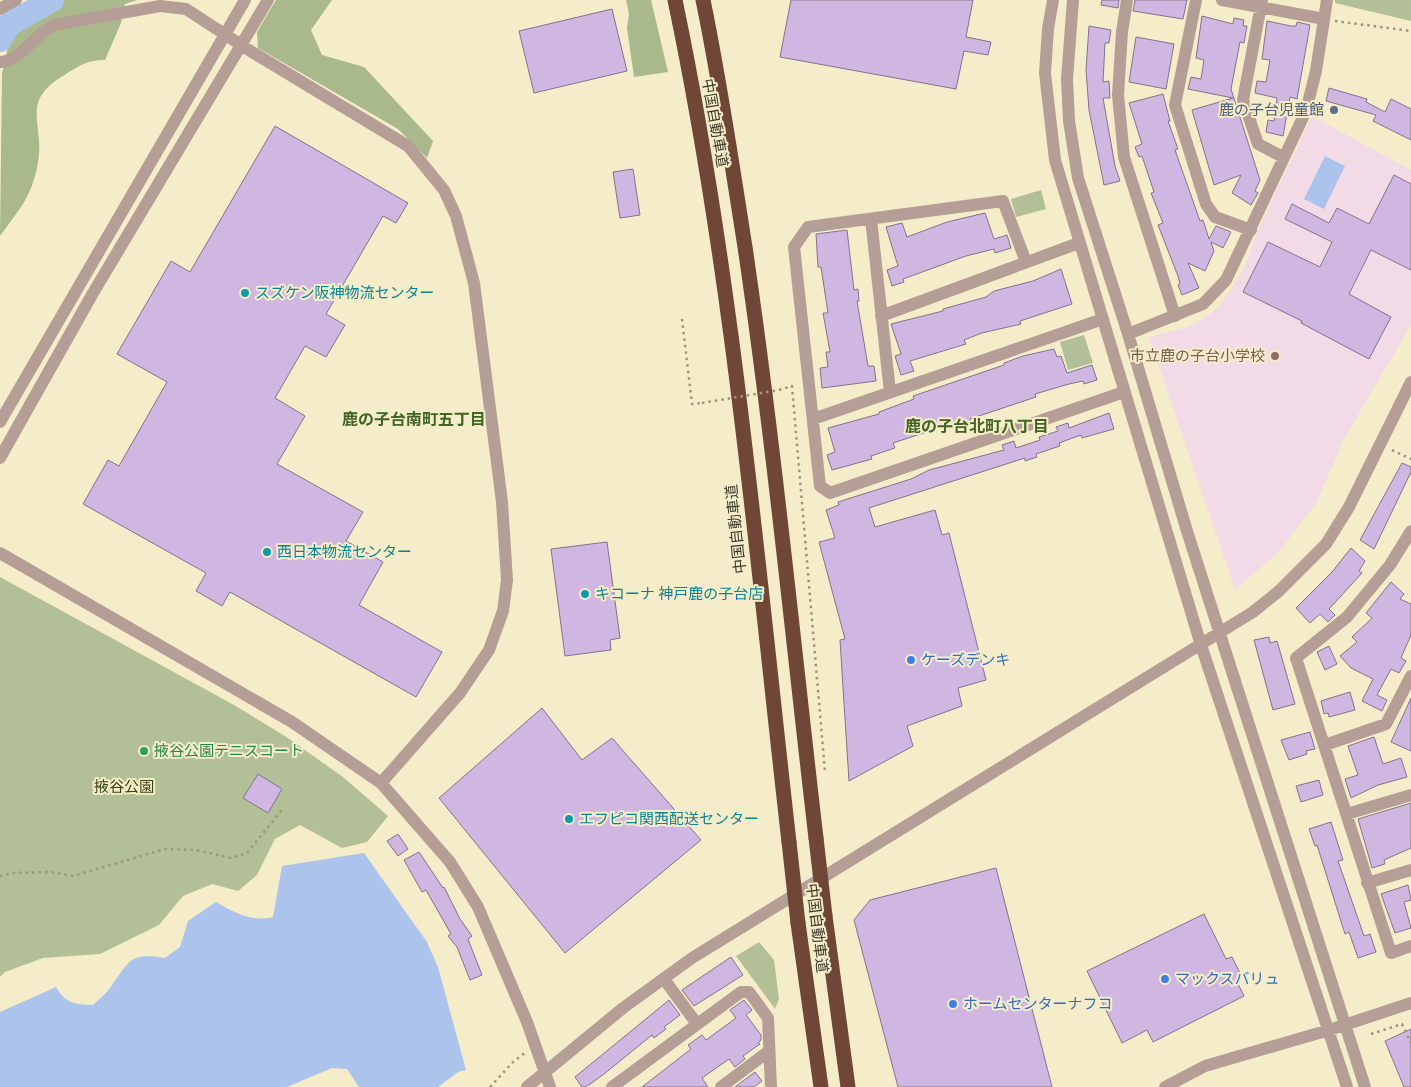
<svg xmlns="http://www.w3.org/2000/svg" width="1411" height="1087" viewBox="0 0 1411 1087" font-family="'PT Sans Narrow','Noto Sans JP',sans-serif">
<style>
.education{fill:#f2dbe7}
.green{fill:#b2bf97}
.forest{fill:#aab98c}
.water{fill:#acc3ec}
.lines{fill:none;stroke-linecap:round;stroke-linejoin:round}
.river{stroke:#acc3ec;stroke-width:24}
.building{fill:#d0b7e1;stroke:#83728e}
.path{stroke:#9c967d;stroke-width:2.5;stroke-dasharray:2.5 4;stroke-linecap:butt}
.minor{stroke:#b49e96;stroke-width:12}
.highway{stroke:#704637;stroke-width:15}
.path-bridge{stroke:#9c967d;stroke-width:2.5;stroke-dasharray:2.5 4;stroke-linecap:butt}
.highway-bridge{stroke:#704637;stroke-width:15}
.service-dot{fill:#5c6f8a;stroke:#f5edca;stroke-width:2}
.culture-dot{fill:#0f9aa8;stroke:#f5edca;stroke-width:2}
.education-dot{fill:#8d6e63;stroke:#f5edca;stroke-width:2}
.shop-dot{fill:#3f7fe0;stroke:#f5edca;stroke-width:2}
.leisure-dot{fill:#2e9e5b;stroke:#f5edca;stroke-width:2}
.labels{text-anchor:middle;stroke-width:4;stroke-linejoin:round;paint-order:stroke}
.service-label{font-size:15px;fill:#4e5e75;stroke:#f5edca;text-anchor:end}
.street-label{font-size:15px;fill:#3d3a2c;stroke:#f5edca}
.culture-label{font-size:15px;fill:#0d838f;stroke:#f5edca;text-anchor:start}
.education-label{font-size:15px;fill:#785e54;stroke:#f5edca;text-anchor:end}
.shop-label{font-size:15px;fill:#366cbe;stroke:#f5edca;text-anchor:start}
.leisure-label{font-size:15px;fill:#27864d;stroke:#f5edca;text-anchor:start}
.park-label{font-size:15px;fill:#35420f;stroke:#f5edca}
.neighbourhood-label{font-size:16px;font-weight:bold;fill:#416324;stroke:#f5edca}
</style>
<rect width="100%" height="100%" fill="#f5edca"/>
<path class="education" d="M1312 116 1411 170V325L1344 439 1317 502 1279 552 1235 590 1149 337 1188 327 1206 317 1221 304 1243 270 1260 225Z"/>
<path class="green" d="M1335 0H1411V21L1335 3Z
M1041 190 1046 209 1016 217 1011 199Z
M1084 335 1093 363 1068 370 1060 342Z
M0 577 234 705 285 736 343 777 388 816 367 842 342 848 300 825 275 839 257 875 238 891 212 884 183 896 159 925 100 954 43 958 5 972 0 977Z
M759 942 774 960 779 999 775 1009 736 956Z"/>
<path class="forest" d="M61 0H137L125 4 121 23 105 60C87 60 81 65 66 74 18 102 45 122 38 162 33 195 19 210 0 236L2 74 11 33 23 23Z
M276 0H332L311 30 322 55 364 67 433 141 427 158 398 129 258 48 257 32Z
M626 0H651L668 72 634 77 627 28 629 14Z"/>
<path class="water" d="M1325 156 1345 166 1324 209 1304 199Z
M364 853 427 942 438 967 466 1070 458 1072 438 1087H359L347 1069 332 1068 287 1087H0V1012L56 987C66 1004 74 1004 93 1005 99 999 106 994 110 988 129 962 129 952 165 958L180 947 188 921 216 902C235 913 251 922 273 917L282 866Z"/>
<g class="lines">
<path class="river" d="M0 40 8 25 52 0"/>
</g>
<path class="building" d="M791 0H973L966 37 991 42 988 55 964 51 956 89 780 57Z
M1102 0H1119L1118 8 1101 5Z
M1135 0H1187L1183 19 1133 11Z
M612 9 627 71 534 93 519 31Z
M1202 16 1233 24 1234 18 1244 20 1243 26H1247L1244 43 1240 42 1231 89 1260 180 1255 191 1258 193 1251 205 1232 193 1241 175 1214 185 1192 110 1233 98 1188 89 1191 77 1201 79 1204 60 1196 58Z
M1267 21 1291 26H1296L1297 22 1310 25 1297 99 1290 97 1283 136 1266 132 1268 120 1274 121 1277 98 1255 93 1257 81 1266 82 1270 60 1262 59Z
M1089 26 1111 30 1109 43H1105L1103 82 1109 81 1110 98H1103L1115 166 1120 181 1104 185 1089 110 1086 70Z
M1136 37 1174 44 1166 89 1129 82Z
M1329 88 1367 99 1366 102 1385 112 1391 99 1411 109V140L1373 121 1376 115 1326 101Z
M1163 94 1170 121H1168L1178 149 1175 150 1200 221 1203 220 1209 239 1216 226 1231 232 1223 248 1211 242 1214 251 1205 271 1188 263 1199 288 1182 295 1178 285 1180 284 1178 276 1158 225 1163 223 1151 193 1154 192 1142 156 1139 157 1135 147 1142 144 1129 103Z
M275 126 408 203 396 223 383 216 326 314 345 325 326 357 305 346 275 398 305 416 277 464 363 512 346 541 383 562 359 605 442 652 416 697 230 592 222 606 196 591 206 573 83 504 108 460 119 466 167 382 117 354 171 261 190 272Z
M633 169 640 215 620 218 613 172Z
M1394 175 1411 184V270L1371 250 1349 294 1391 317 1369 359 1301 323 1302 321 1243 292 1268 242 1320 267 1332 242 1285 219 1292 204 1329 223 1337 208 1369 224Z
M985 213 994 239 1007 235 1011 248 995 253 994 249 966 256 903 279 904 282 892 286 887 270 898 266 886 227 902 223 907 237 947 222Z
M847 230 854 290 858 289 859 301H857L868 366H874L876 381 822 388 820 368 828 367 826 352H830L823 313H828L821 267H818L816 234Z
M1061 269 1072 304 1020 321 1021 324 982 333 964 340 966 344 910 361 914 371 901 375 895 356 901 354 891 324 943 311V309L986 297 994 291 1033 281Z
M1054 349 1057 357 1061 356 1067 373 1092 365 1097 380 1084 384 1083 381 1069 384 1035 394 1036 397 970 419 971 422 955 427 954 423 893 443 895 448 871 456 872 459 832 470 827 455 835 452 828 428 879 414V412L914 399 913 396 1004 365V363L1023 356Z
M1109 413 1114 429 1082 438 1081 435 1059 443 1060 446 1036 454 1037 457 1025 461V458L869 508 875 527 935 510 942 535 949 533 986 680 958 688 962 706 907 726 913 746 849 781 840 640 845 639 819 542 835 538 826 510 839 505 838 502 911 479 929 470 1004 450 1002 445 1014 441 1016 448 1040 440 1039 437 1058 431 1056 427 1068 423 1069 428Z
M1402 463 1411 467V472L1374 549 1360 540Z
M607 542 620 638 610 640 611 650 565 656 551 549Z
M1351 548 1365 561 1359 571 1362 573 1329 609 1335 615 1328 622 1320 614 1310 623 1296 608 1332 572Z
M1391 582 1404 594 1400 599 1411 604V635L1401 658 1406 661 1399 673 1391 669 1377 695 1387 700 1382 711 1362 701 1373 679 1351 668 1340 656 1357 642 1352 637 1372 618 1366 613Z
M1269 637 1270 643 1277 641 1295 704 1273 710 1254 640Z
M1329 646 1337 664 1325 670 1317 652Z
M1350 692 1355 710 1329 717 1328 713 1324 714 1321 701Z
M1411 698V751L1391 742Z
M542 708 582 760 612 738 701 840 565 953 439 798Z
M1310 732 1315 749 1306 751 1307 754 1289 760 1281 740Z
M1374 737 1383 764 1401 758 1407 777 1378 785 1351 798 1345 779 1358 775 1348 746Z
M258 774 282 789 268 813 243 798Z
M1319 780 1323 795 1301 802 1296 786Z
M1411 803V848L1384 860 1385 864 1372 868 1358 819Z
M1331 822 1343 860 1338 861 1364 936 1370 934 1376 952 1358 958 1349 932 1345 934 1317 845 1315 846 1309 829Z
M398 834 408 849 398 856 387 841Z
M419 852 443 888 444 887 460 919 472 936 468 939 482 975 470 980 457 947 448 936 451 934 426 890 422 892 404 860Z
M996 868 1052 1087H898L854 920 870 900Z
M1408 885 1411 900 1404 902 1411 928 1395 933 1381 894Z
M1204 914 1226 959 1232 957 1242 977 1236 980 1244 996 1153 1042 1147 1030 1122 1043 1087 971Z
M731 957 743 975 694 1006 682 990Z
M669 1000 680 1015 664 1027 666 1029 654 1038 652 1035 604 1074 586 1087H582L575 1077Z
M744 1000 752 1010 746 1015 761 1035V1040L758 1043 760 1044 743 1056 745 1059 735 1067 729 1059 702 1078 708 1087H642L691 1049 688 1045 702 1035 706 1040 736 1018 730 1010Z
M1411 1029V1087H1404L1385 1041Z
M755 1072 762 1081 754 1087H735Z"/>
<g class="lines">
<path class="path" d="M1335 21 1411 31
M682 319 692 404 702 403
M779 390 792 386 825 772
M1392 450 1411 459
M0 876 12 873 51 872 73 876 165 849 196 850 231 858 247 853 282 810
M1371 1034 1402 1024 1411 1043
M490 1087 514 1061 525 1053"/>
<path class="minor" d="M1053 0 1048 29 1045 73 1055 160 1200 642 1347 1087
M1073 0 1067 79 1069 121 1078 178 1128 334 1187 531 1365 1087
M1127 0 1122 32 1118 95 1124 157 1175 316
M1196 0 1175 105 1206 204 1215 217 1251 230
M1222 0 1324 19
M1262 0 1243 100 1258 144 1283 157
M0 9 16 0
M0 62C21 61 35 34 54 25L160 6 186 9 252 52 408 146 444 190 456 216 474 283 502 502 507 580 503 611 489 650 460 693 381 783
M871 219 890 392
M1026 262 1003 201 808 227 794 247 820 486 830 493 1124 392
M881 316 1079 243
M1128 334 1203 304 1226 280 1306 111 1316 71 1327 0
M813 419 1103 319
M0 422 245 0
M0 458 93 293 268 0
M1411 531 1390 565 1347 617 1296 658 1391 953 1411 946
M0 553 292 722 381 783 450 862 478 907 527 1022 550 1087
M1325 745 1386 724 1411 676
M1347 814 1411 795
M1367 883 1411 870
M664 979 697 1024
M527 1087 623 1008 692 958 1253 612 1279 591 1326 544 1349 507 1411 382
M612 1087 741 992H749L768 1018 771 1087
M721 1087 769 1051
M1165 1087 1205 1066 1329 1030 1411 1003"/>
<path class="highway" d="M675 0C733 277 757 561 789 842
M703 0C720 82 732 165 745 247 774 444 793 641 816 838
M825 916 848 1087
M798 923 821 1087"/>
<path class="path-bridge" d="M702 403 779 390"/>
<path class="highway-bridge" d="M816 838 825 916
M789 842 798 923"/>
</g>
<circle class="service-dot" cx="1334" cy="110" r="5"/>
<g class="culture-dot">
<circle cx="245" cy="293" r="5"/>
<circle cx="267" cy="552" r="5"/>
<circle cx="585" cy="594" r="5"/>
<circle cx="569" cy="819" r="5"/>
</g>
<circle class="education-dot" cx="1275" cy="356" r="5"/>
<g class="shop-dot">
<circle cx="911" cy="660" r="5"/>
<circle cx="1165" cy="979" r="5"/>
<circle cx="953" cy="1004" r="5"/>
</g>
<circle class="leisure-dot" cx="144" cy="751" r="5"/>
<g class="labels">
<g class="service-label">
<text x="1324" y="115">鹿の子台児童館</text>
</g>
<g class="street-label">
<text transform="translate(715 123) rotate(80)" y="5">中国自動車道</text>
<text transform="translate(736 529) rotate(-96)" y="5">中国自動車道</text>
<text transform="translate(817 928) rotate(83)" y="5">中国自動車道</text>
</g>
<g class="culture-label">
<text x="255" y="298">スズケン阪神物流センター</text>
<text x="277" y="557">西日本物流センター</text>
<text x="595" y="599">キコーナ 神戸鹿の子台店</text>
<text x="579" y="824">エフピコ関西配送センター</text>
</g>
<g class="education-label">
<text x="1265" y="361">市立鹿の子台小学校</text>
</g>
<g class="shop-label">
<text x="921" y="665">ケーズデンキ</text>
<text x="1175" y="984">マックスバリュ</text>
<text x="963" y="1009">ホームセンターナフコ</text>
</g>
<g class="leisure-label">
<text x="154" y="756">掖谷公園テニスコート</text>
</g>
<g class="park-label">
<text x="124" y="792">掖谷公園</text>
</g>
<g class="neighbourhood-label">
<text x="414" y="425">鹿の子台南町五丁目</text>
<text x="977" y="432">鹿の子台北町八丁目</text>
</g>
</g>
</svg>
